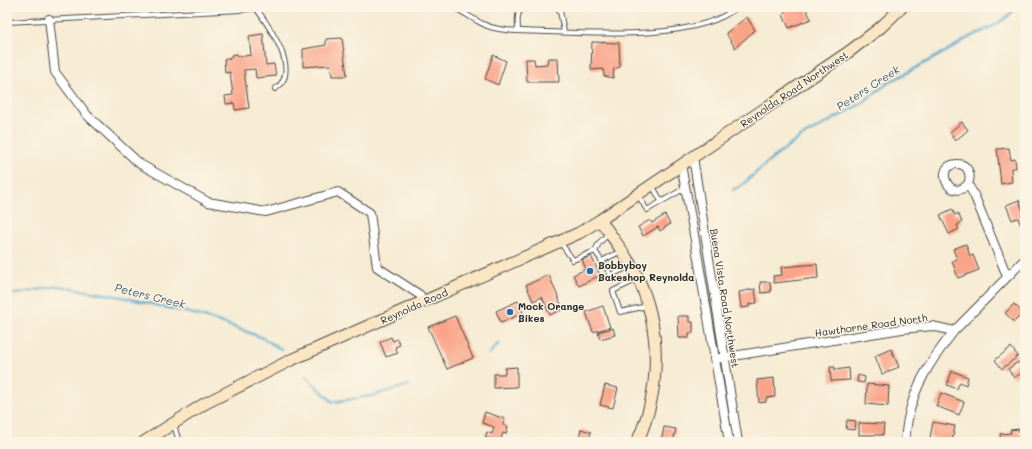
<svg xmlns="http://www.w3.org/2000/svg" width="1032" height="449" viewBox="0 0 1032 449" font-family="Mali,sans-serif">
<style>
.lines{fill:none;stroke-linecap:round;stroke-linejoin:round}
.stream{stroke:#4da6ca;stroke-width:2.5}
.building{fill:#f9a387}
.lane-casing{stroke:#494844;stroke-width:6}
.street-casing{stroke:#494844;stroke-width:10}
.secondary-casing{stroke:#494844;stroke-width:13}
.lane{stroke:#fff;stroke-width:4}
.street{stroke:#fff;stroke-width:8}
.secondary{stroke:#fbe6c3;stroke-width:11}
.poi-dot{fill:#1f6fb2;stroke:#fcf5e5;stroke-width:1.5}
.labels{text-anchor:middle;stroke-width:3;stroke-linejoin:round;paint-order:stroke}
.street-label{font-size:10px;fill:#2b2b2b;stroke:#fcf5e5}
.poi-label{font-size:10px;font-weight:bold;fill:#2b2b2b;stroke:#fcf5e5;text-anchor:start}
.water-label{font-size:11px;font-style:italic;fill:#395c6b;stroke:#fcf5e5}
</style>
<rect width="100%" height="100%" fill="#fcf5e5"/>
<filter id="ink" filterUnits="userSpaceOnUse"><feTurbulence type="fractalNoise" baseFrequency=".025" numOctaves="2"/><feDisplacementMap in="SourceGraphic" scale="8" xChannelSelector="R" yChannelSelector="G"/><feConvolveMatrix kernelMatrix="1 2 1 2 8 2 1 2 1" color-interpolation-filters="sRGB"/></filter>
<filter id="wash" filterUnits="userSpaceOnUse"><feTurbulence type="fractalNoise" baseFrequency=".012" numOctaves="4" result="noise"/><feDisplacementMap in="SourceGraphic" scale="16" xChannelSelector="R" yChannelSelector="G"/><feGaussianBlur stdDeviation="0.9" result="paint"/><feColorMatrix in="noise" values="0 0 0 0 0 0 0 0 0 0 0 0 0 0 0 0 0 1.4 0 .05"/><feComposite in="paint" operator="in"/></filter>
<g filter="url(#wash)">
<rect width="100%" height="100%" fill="#f6ebd3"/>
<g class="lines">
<path class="stream" d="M733 190 742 185 773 158 801 137 859 105 893 79H896C913 69 930 60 947 51 954 47 961 42 968 38 985 30 1005 23 1016 7
M7 294H16L58 286 122 297 198 315 226 324 263 338 282 350
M489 354 499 343
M306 377 333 402 371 396 409 385"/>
</g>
<g id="blocks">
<path class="building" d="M650 7H666V9L651 11Z
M787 7H805L811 19 789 28 783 15Z
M747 17 755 30 735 48 726 33Z
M263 34 266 65 274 64 276 76 256 78 255 69 244 70 249 108 235 110 234 103 226 104 225 96 233 95 230 72 225 73 224 59 232 58 231 55 237 54V57L251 55 249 36Z
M342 38 347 76H332L330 65 303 67V49L326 45V39Z
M592 42 619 43 620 67 614 69 613 78 604 76 603 69 591 70Z
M493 55 506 61 498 85 485 79Z
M548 58H558L559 82H527L526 59H534L535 65 547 64Z
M962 122 968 130 955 141 952 137 953 136 950 132Z
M1009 148 1011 160 1015 159 1016 168H1011L1012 182 1001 184 997 149Z
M1019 200 1023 211H1025V224L1021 226 1018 218 1012 220 1006 205Z
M952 209 955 215 958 213 962 222 957 225 959 229 949 234 940 215Z
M665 215 670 224 660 231 658 227 643 236 638 227 650 220 652 223Z
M966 244 970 256 973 255 979 270 958 278 952 261 957 259 953 249Z
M591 256 600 275 579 286 573 275 586 269 582 260Z
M817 264 818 278 774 283 773 276 782 275 781 267Z
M549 275 563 309 550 315 542 297 533 301 526 285Z
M760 282H770L771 292 761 293Z
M755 289 757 303 749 304V307L741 308 739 292Z
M518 301 523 313 501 323 496 311Z
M1014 304 1023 313 1014 322 1005 313Z
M603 306 610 327 593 332 586 312Z
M455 316 473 358 447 369 428 327Z
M678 316H689V322H693V333H689V338H679Z
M613 328 615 335 600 339 598 332Z
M391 337 393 341 397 339 400 345 395 347 398 353 386 357 380 342Z
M1011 347 1018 356 1002 369 995 360Z
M891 349 899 367 882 374 875 356Z
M1018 362 1024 371 1014 378 1008 369Z
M517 367V387L494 388V374H505V368Z
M830 367H835V370L849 368 850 380 831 381Z
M952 371 968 377 966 385 960 382 957 389 947 385Z
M858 375 865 377 864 383 857 382Z
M774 378 775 397 766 398V402L759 403 757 380Z
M867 384 889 386 888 406 866 404Z
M605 385 618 388 613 408 600 405Z
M941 393 964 402 959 415 936 406Z
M485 412 505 419 503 425 508 427 506 434 503 433 500 442 485 438 487 432 492 434 494 427 482 423Z
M847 420 856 421 855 430 846 429Z
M933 422 955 426 952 442 930 438Z
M859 423 884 424 883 435H859Z
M664 427 676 429 673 442H661Z
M581 429 591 432 588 442H578Z
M1019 429V433H1025V442L1001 441 1000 434 1011 433 1010 430Z"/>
</g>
</g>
<g filter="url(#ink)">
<use href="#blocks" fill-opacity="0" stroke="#494844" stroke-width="1"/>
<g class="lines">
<g class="lane-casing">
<path id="lane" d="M453 7C468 14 482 27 499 29 515 32 532 31 548 32 596 34 700 40 737 7
M556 7 560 11 564 32
M256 8C268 25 303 72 275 89
M7 22 240 10 264 7
M518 30C518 19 515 12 526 7
M652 185 661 201
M638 195 647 210 685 188
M560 242 573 260 595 251 611 275 631 266
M595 251 599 243 609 233
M602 261 621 251
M638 279 613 291 620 312 647 306
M174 425 179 442"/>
</g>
<g class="street-casing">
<path id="street" d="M49 19 55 72 87 115 140 164 208 202 266 212 338 192 370 213 377 267 420 295 424 302
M693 157 738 442
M681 165 693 229 729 442
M968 184C950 204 933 166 956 164 968 163 972 175 968 184L975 197 1007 276
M714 359 902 329 932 326 954 331 1025 259
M905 442C906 429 908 415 912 403 920 376 937 353 954 331"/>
</g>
<g class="secondary-casing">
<path id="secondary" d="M600 220C613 238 627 256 637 276 662 328 661 391 637 442
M144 442 204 404 293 359 579 233 600 220 850 51 881 27 902 7"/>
</g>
<use href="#lane" class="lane"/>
<use href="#street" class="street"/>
<use href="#secondary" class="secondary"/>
</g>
</g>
<g class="poi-dot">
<circle cx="590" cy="271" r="4"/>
<circle cx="510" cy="312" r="4"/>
</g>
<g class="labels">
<g class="street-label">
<text transform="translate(794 89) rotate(-34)" y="4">Reynolda Road Northwest</text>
<text transform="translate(725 298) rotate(81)" y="4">Buena Vista Road Northwest</text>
<text transform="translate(414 306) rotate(-24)" y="4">Reynolda Road</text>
<text transform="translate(871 325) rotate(-8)" y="4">Hawthorne Road North</text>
</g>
<g class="poi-label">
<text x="598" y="269">Bobbyboy<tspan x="598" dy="12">Bakeshop Reynolda</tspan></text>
<text x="518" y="310">Mock Orange<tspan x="518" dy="12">Bikes</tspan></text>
</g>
<g class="water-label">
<text transform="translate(868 88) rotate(-33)" y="4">Peters Creek</text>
<text transform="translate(150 296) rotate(14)" y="4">Peters Creek</text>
</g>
</g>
<rect width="1032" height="449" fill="none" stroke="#fcf5e5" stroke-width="24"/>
</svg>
